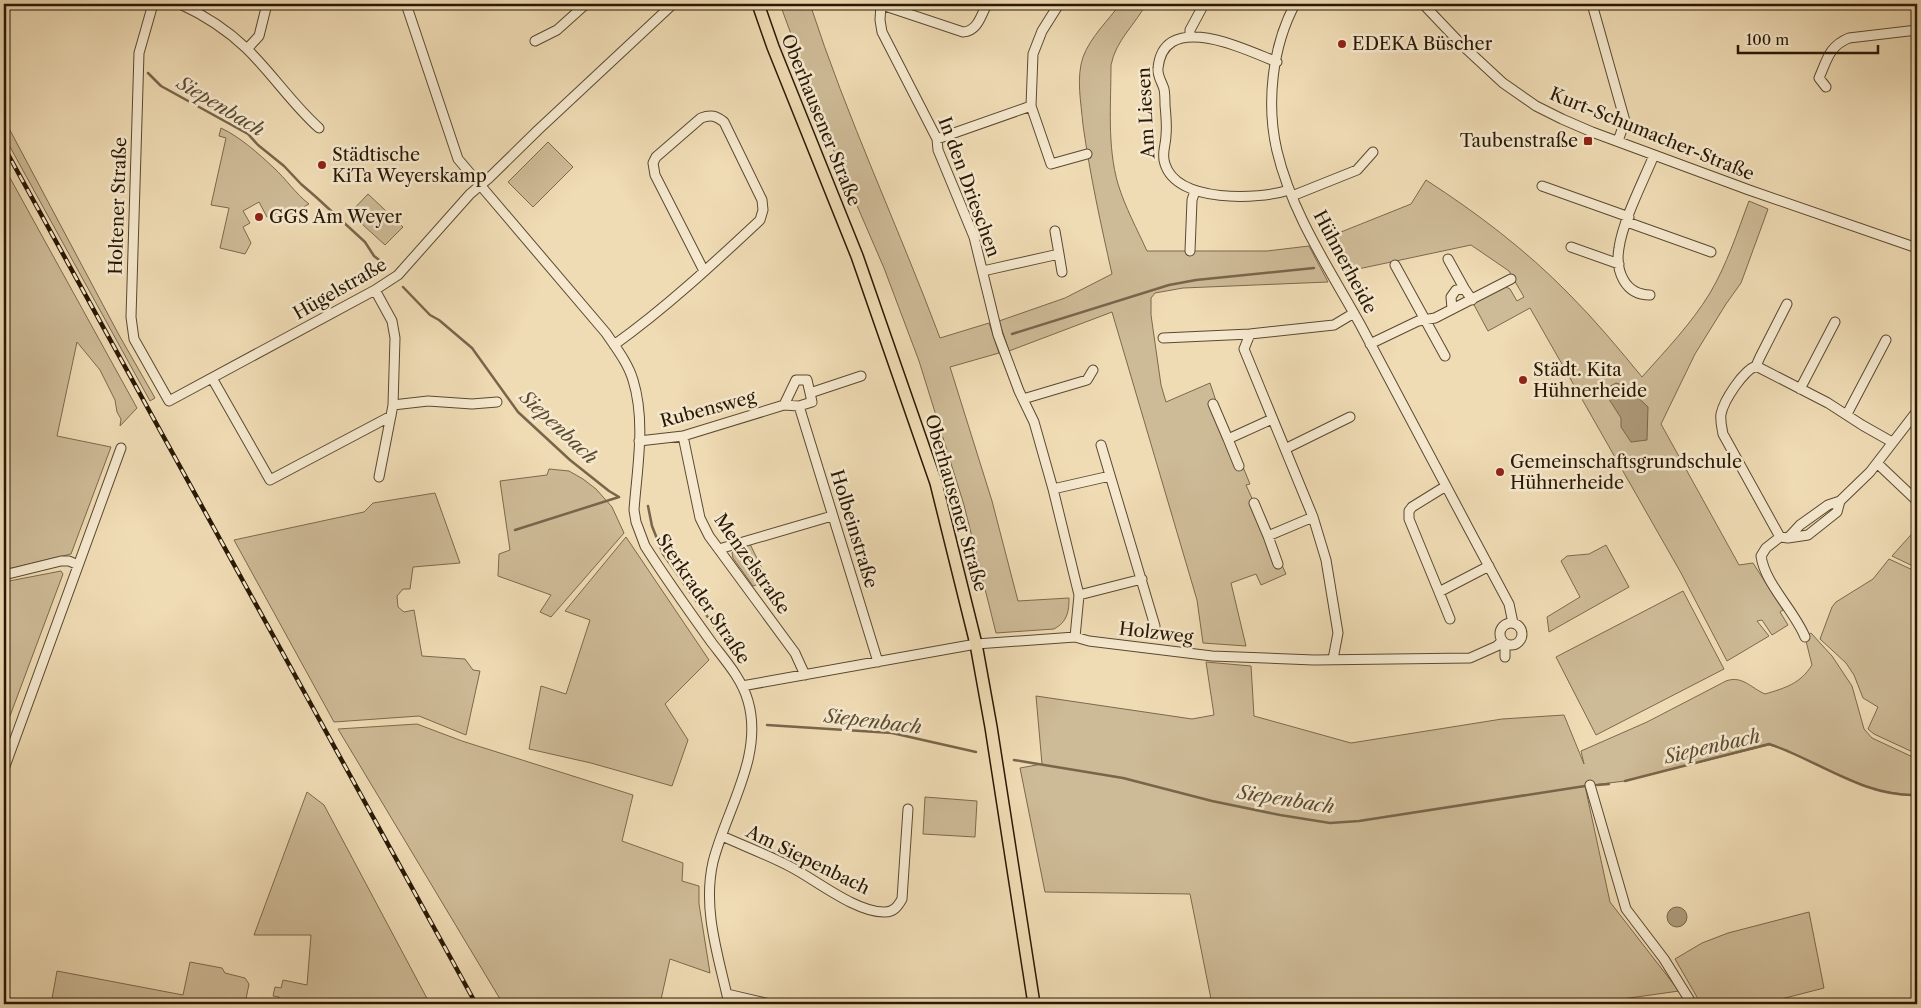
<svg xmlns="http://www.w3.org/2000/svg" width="1921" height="1008" viewBox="0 0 1921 1008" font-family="'Libre Caslon Text',serif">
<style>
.green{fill:#cdba96;stroke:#7b694d}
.water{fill:#ac9978;stroke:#78654a}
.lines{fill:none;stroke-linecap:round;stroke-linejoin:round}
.stream{stroke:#78654a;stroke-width:2.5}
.minor-casing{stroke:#5a4930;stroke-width:11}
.major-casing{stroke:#291804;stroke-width:14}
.minor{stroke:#f5e8ce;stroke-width:9}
.major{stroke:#efdbb4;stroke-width:11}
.rail-casing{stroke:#291804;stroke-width:4.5}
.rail{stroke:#f5e8ce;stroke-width:2.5;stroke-dasharray:8;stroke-linecap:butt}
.poi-dot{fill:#8f2418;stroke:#f5e8ce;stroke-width:2}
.labels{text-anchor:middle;stroke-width:5;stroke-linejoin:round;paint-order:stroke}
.poi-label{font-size:18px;fill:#291804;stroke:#f5e8ce;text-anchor:start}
.street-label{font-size:18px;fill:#291804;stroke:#f5e8ce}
.water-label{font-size:19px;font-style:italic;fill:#5d4c32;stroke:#f5e8ce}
</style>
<rect width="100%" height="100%" fill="#efdbb4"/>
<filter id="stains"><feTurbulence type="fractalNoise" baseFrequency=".004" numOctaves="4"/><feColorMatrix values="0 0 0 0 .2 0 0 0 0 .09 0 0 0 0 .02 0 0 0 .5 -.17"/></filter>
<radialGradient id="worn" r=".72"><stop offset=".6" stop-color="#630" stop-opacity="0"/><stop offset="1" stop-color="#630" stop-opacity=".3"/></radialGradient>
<path class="green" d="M780 4H810C847 118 898 226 940 338L989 323 999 353 950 367 992 501 1018 601 1069 598C1069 612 1067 622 1054 629L996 633 964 505 919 361 884 268 836 157Z
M1120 4H1146C1135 25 1116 40 1111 65 1111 104 1107 146 1118 184 1125 207 1137 229 1147 251H1267L1309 246 1328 282 1183 288 1155 293 1151 298V315L1161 385 1166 402 1210 383 1216 401 1209 404 1238 468 1243 467 1250 484 1246 485 1286 574 1261 585 1256 574 1231 583 1246 646 1203 643 1197 600 1112 312 1009 351 999 321 1065 298 1112 274C1101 225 1090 175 1083 125 1081 102 1076 78 1083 57 1091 36 1108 21 1120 4Z
M4 119 119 335 155 398 150 401 4 136Z
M221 128C240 137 258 153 274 168 286 179 295 193 309 204L280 220 275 213 267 217 259 202 243 211 250 223 243 227 251 243 245 254 220 248 229 208 211 205 226 138 219 136Z
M548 142 573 167 533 207 508 182Z
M4 167 137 408 120 426 121 419 117 412 115 400 100 370 77 342 57 436 111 447 71 554 4 570Z
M1426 180C1477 213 1526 250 1569 294 1595 320 1619 349 1642 377 1666 350 1691 324 1710 293 1727 264 1737 233 1749 201L1768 209 1741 283 1726 304 1695 354 1661 424 1739 565 1753 563 1783 610 1780 612 1788 625 1772 635 1762 620 1757 621 1769 636 1727 661 1681 573 1530 308 1488 331 1473 303 1506 287 1510 289 1517 301 1524 297 1509 271 1471 245 1344 272 1326 238 1411 204Z
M368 194 403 227 385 245 350 213Z
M549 469 569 471 583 479 596 489 612 507 624 533 551 617 540 612 551 595 498 576 499 554 510 550 500 481 547 475Z
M435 493 460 563 413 567 410 589H403L397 596 398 607 404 612 414 610 422 656 465 659 473 670 480 671 466 735 419 716 334 722 234 540 364 512 373 503Z
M1917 528V568L1892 556Z
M626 537 709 660 665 704 688 740 672 786 591 763 529 749 541 686 566 694 590 620 565 611Z
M750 544 768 581 753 586 733 558 732 553 735 549Z
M1606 545 1629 587 1549 632 1547 617 1580 597 1561 561 1567 556 1589 554Z
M1889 559 1917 572V754L1874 734 1868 729 1878 707 1863 698 1854 675 1846 663 1820 639 1832 607 1836 602 1873 579Z
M61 571 63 574 4 732V582Z
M1683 591 1724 669 1596 735 1556 657Z
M1811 633 1832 656 1852 686 1864 729 1872 738 1917 759V791L1910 795 1875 790 1814 764 1787 750 1769 745 1625 781 1585 786 1610 902 1679 991 1601 1002V1004H1212L1190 894 1045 892 1020 768 1042 764 1036 696 1192 719 1214 715 1206 662 1251 666 1254 716 1351 743 1502 719 1564 715 1584 764 1581 751 1647 722 1726 681C1742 675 1751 688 1765 694 1785 688 1800 684 1812 665L1805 637Z
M417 724 462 741 633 795 622 841 683 863 682 881 699 886V904L710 973 670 959 660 1004H614L602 998 598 1004H503L338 729Z
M307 792 324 805 430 1004H278L279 997 273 996 275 987 281 988 283 980 307 985 311 935H254Z
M925 797 977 801 975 837 923 834Z
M1809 912 1824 988 1762 1004H1701L1675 959 1702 943 1728 933Z
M190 962 222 968 225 973 245 978 249 984 245 1004H51L57 971 183 995Z"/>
<path class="water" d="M1616 383 1626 386 1648 407 1647 440 1631 442 1621 427V418L1607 396V388Z
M1667 917a10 10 0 1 1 20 0a10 10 0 1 1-20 0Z"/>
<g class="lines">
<path class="stream" d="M148 73 161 86 248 134 258 145 284 166 301 184 316 197 365 242 374 256 387 266
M403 287 430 315 439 320 472 348 518 412 570 460 609 491 619 497
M1012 334 1169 285 1196 280 1314 268
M648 506 652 526 663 554 741 664
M515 530 619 497
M767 725 892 733 976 752
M1014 760 1123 778 1212 801 1280 815 1330 823 1359 821 1585 786
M1625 781 1769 744C1818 760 1863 797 1917 795
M1597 785 1609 784"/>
<g class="minor-casing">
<path id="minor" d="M153 4 139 53 131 317 134 339 169 401 375 290 398 275 470 194 489 178 538 130 673 4
M180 4C204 15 227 30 246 48 272 73 292 104 319 128
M406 4 458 159 606 333C616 348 628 363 633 380 646 422 637 468 634 510L636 522 645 546C666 579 689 611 712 643 725 660 742 679 748 701 764 756 726 810 713 862 702 910 719 958 729 1004
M879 4 963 32C978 31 981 15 987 4
M881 4 880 20 882 32 937 139 938 150 974 237 998 335 1019 391 1034 422 1053 489 1079 595 1075 637
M1059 4 1042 31 1033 54 1031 106 1051 164 1087 154
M1295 4C1272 47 1266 104 1277 151 1292 214 1329 268 1360 324 1410 418 1459 511 1509 604L1513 623
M1423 4 1462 45 1503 83 1536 106 1562 119 1592 132 1749 190 1917 248
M1592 4 1625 121 1618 141
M1190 36V30L1204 4
M535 41 557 30 586 4
M247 49 259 36 267 4
M1277 62C1246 50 1164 9 1158 68 1157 76 1162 82 1164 89 1165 94 1165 100 1165 105 1166 115 1167 125 1166 135 1166 146 1161 153 1165 164 1177 203 1258 200 1289 190
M1826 87 1819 78C1827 60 1829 46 1849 38L1917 30
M937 139 1031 106
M1542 186 1629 217
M1292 196 1357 170 1373 152
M1627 222 1711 252
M1571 247 1619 264
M1190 251 1192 200 1195 191
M1059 254 1062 272
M1448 259 1464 288
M1395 265 1445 356
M983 271 1059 254 1055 231
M375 290 392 321 395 338 393 405 379 477
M1650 295C1625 295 1615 271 1619 248 1623 220 1643 182 1654 155
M1452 309 1451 297 1456 290 1464 288 1472 300
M1163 338 1250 334
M1370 344 1418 321 1435 318 1511 279
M614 345C666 308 714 263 760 220L763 210 762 200 724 122C716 116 711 114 701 118L656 157 653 163 655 175 704 271
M1756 366 1760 357 1787 304
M212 378 270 480 391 416
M1800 389 1835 322
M1023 399 1087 380 1093 370
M1213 404 1228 439 1272 419
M393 405 428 401 472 404 497 402
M784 405 796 380H807L810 393
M799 406 878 662
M1847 414 1886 340
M683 436 700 518 709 536 795 653 805 675
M1228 439 1239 466
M639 441 683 436 784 405 799 406 812 402 810 393 861 376
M1101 445 1155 626
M1285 449 1350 417
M1877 463 1917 501
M1446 486 1412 507 1409 511V519L1439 592 1489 566
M1053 489 1110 476
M1254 503 1268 536 1313 517
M1268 536 1278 564
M1780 537 1723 434C1722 428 1720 421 1721 414 1724 400 1743 371 1756 366L1828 403 1862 425 1892 442
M1788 538 1808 535 1837 512 1840 501
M719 549 832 516
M4 575 61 561H69L78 565
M1439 592 1450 619
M1079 595 1142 579
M1500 634a11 11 0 1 1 22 0a11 11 0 1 1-22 0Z
M1805 637C1794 610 1765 584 1761 556L1766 548 1780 537 1788 538 1800 525 1828 505 1840 501 1870 472 1917 411
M1505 644V657
M1333 659 1338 633 1326 560 1313 517 1244 349 1250 334 1334 325 1354 313
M742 686 976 644 1075 637 1089 641 1212 656 1314 660 1470 658 1497 646 1502 641
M4 769 121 448
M1590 785 1626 909 1664 959 1692 1004
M722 836C744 846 768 855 789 866 815 879 856 913 885 912 894 912 898 906 902 899L908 809
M727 994 770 1004"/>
</g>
<g class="major-casing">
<path id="major" d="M758 4 773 47 857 256 936 483 976 644 991 727 1034 1004"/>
</g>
<use href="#minor" class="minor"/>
<use href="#major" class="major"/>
<g class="rail-casing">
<path id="rail" d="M4 147 476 1004"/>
</g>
<use href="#rail" class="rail"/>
</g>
<g class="poi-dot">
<circle cx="1342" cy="44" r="5"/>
<rect x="1583" y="136" width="10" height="10" rx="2.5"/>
<circle cx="322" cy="165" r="5"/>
<circle cx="259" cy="217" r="5"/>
<circle cx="1523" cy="380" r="5"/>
<circle cx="1500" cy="472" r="5"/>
</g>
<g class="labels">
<g class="poi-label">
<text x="1352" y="50">EDEKA Büscher</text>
<text x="1578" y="147" text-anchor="end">Taubenstraße</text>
<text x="332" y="161">Städtische<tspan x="332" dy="21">KiTa Weyerskamp</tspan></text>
<text x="269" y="223">GGS Am Weyer</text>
<text x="1533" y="376">Städt. Kita<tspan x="1533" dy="21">Hühnerheide</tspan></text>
<text x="1510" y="468">Gemeinschaftsgrundschule<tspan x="1510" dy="21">Hühnerheide</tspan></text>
</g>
<g class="street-label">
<text transform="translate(1146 113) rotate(-93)" y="6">Am Liesen</text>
<text transform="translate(821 120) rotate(68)" y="6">Oberhausener Straße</text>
<text transform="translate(1652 134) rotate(22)" y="6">Kurt-Schumacher-Straße</text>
<text transform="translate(969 187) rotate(70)" y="6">In den Drieschen</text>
<text transform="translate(118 206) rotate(-88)" y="6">Holtener Straße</text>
<text transform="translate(1345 262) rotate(62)" y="6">Hühnerheide</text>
<text transform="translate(340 289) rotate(-30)" y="6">Hügelstraße</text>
<text transform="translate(708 409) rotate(-15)" y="6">Rubensweg</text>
<text transform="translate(956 503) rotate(74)" y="6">Oberhausener Straße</text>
<text transform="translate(854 529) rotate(73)" y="6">Holbeinstraße</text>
<text transform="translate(752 564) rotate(55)" y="6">Menzelstraße</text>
<text transform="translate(703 599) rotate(56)" y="6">Sterkrader Straße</text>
<text transform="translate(1156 633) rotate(7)" y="6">Holzweg</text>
<text transform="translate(808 860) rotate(26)" y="6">Am Siepenbach</text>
</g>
<g class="water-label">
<text transform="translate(221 106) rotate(31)" y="7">Siepenbach</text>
<text transform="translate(559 427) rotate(43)" y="7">Siepenbach</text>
<text transform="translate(873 721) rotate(7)" y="7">Siepenbach</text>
<text transform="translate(1712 746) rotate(-13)" y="7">Siepenbach</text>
<text transform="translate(1286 799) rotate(9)" y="7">Siepenbach</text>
</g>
</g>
<rect width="1921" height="1008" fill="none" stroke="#efdbb4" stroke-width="20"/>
<rect x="5" y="5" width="1911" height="998" fill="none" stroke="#291804" stroke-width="2.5"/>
<rect x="10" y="10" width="1901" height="988" fill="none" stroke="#291804"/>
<path d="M1738 45v8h140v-8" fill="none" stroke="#291804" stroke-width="2.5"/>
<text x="1746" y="45" font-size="15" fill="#291804" stroke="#f5e8ce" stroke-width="4" paint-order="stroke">100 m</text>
<rect width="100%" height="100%" filter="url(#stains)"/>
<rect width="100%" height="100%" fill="url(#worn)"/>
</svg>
